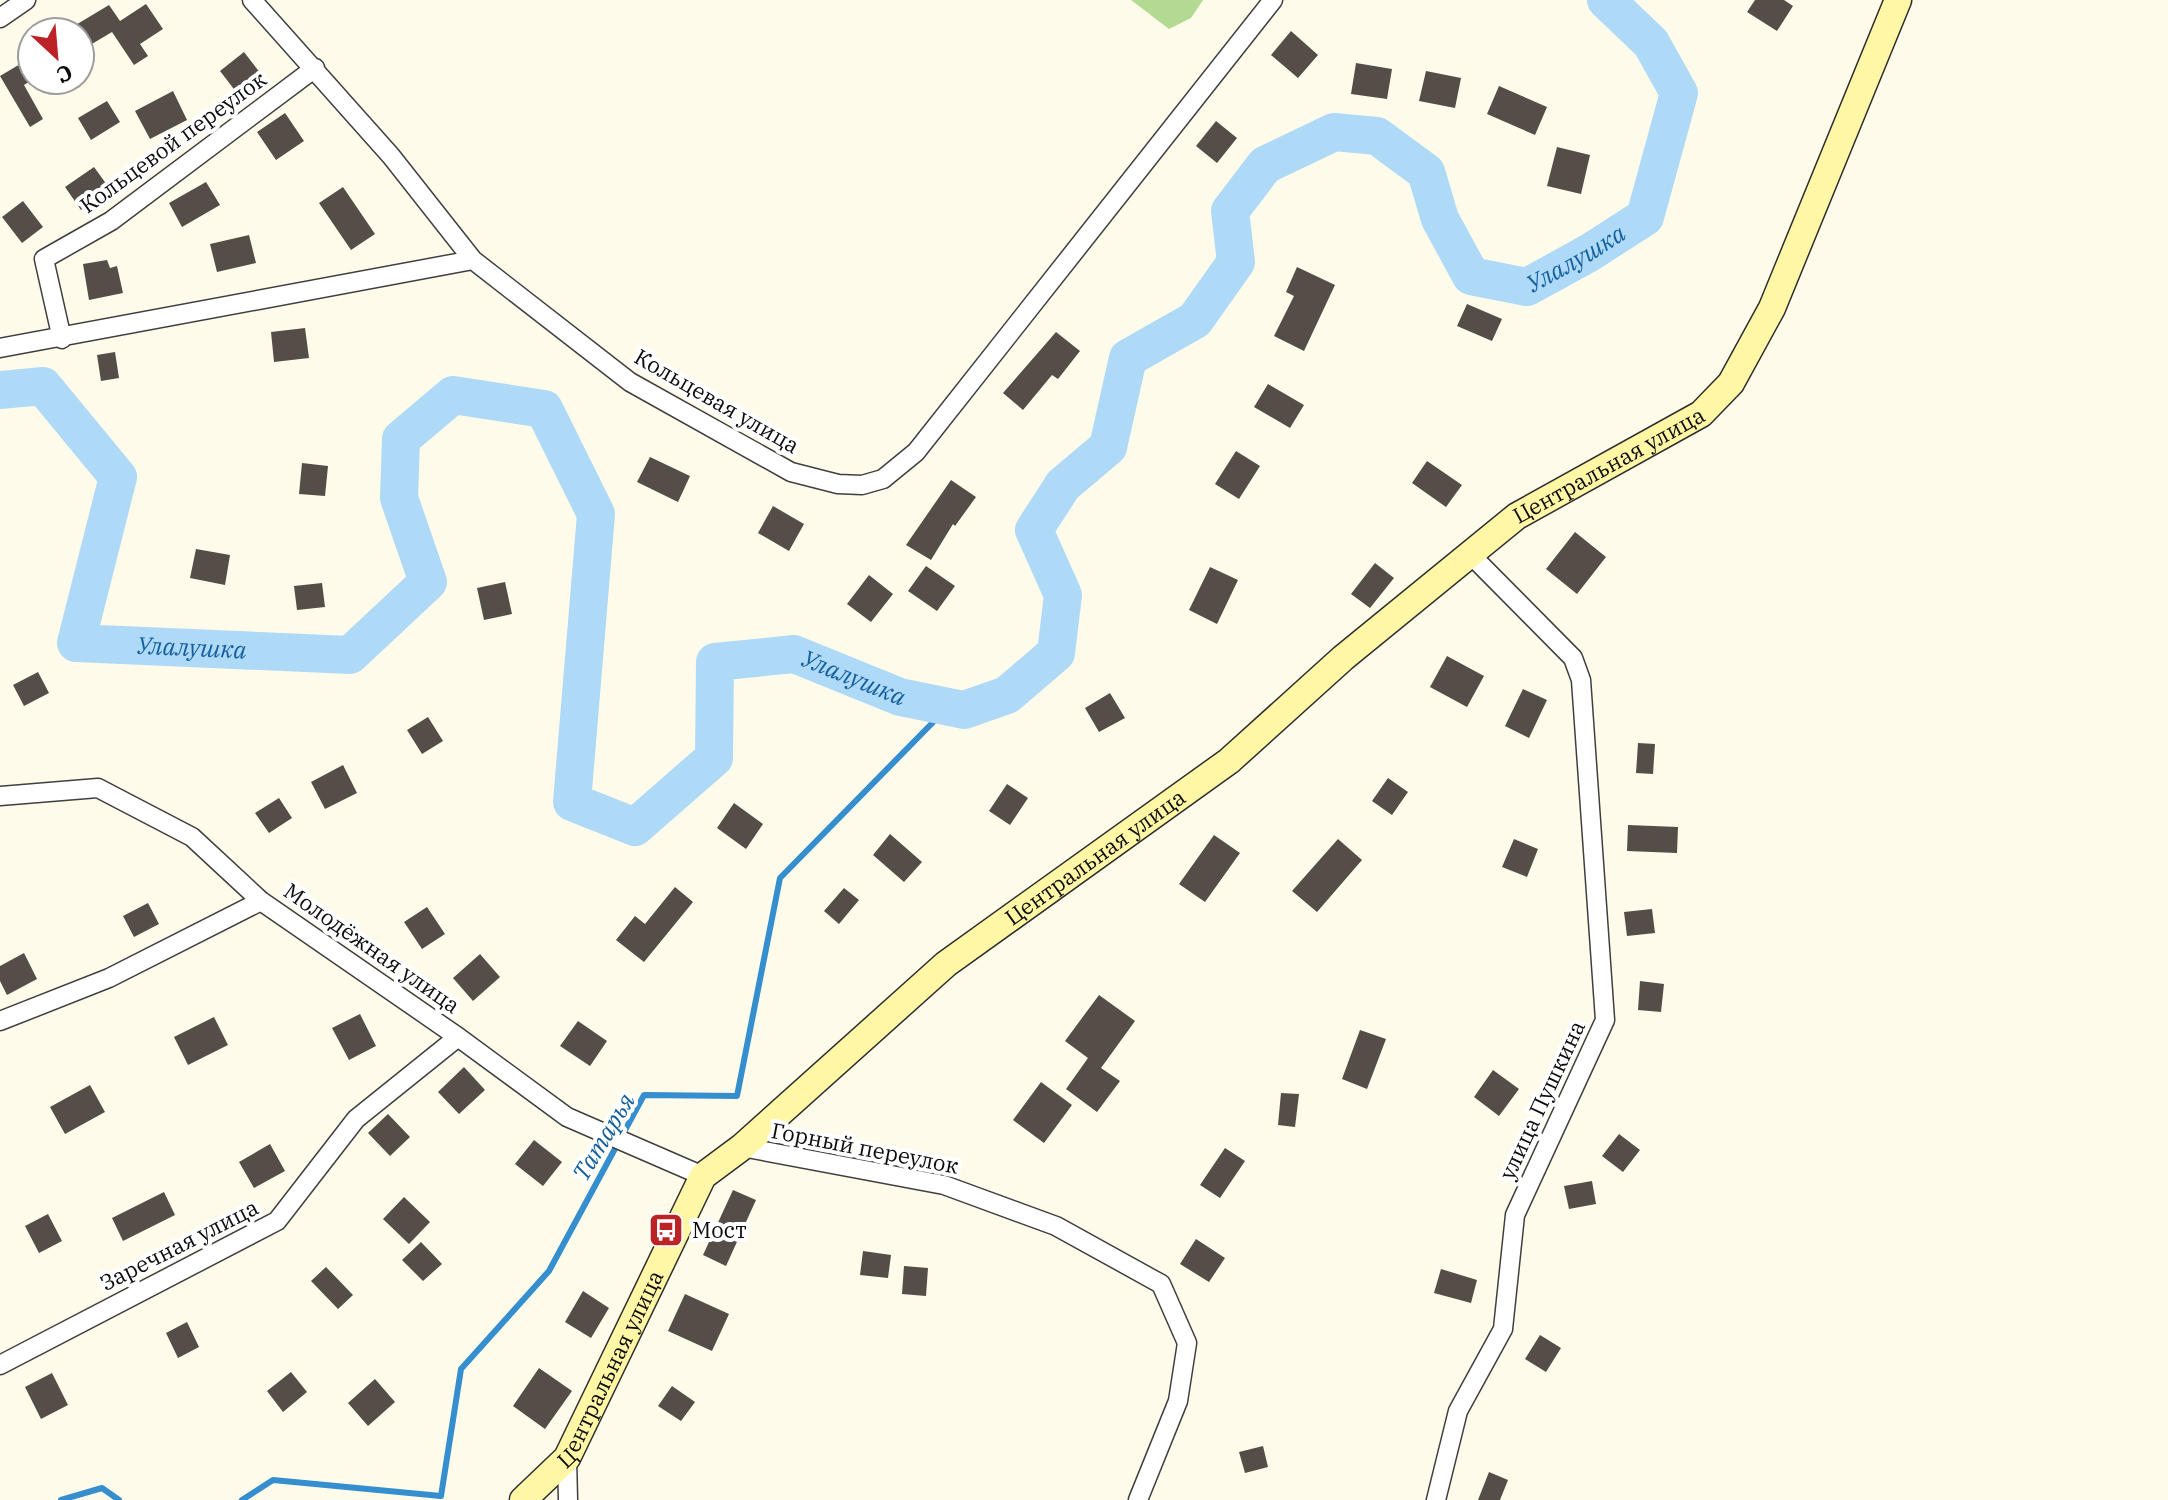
<svg xmlns="http://www.w3.org/2000/svg" width="2168" height="1500" viewBox="0 0 2168 1500" font-family="'IBM Plex Serif',serif">
<style>
.forest{fill:#b2da93}
.lines{fill:none;stroke-linecap:round;stroke-linejoin:round}
.stream{stroke:#358ece;stroke-width:6}
.river{stroke:#afdaf7;stroke-width:38}
.building{fill:#544d48}
.street-casing{stroke:#3f3f3f;stroke-width:21}
.secondary-casing{stroke:#2e2e2e;stroke-width:29}
.street{stroke:#fff;stroke-width:18}
.secondary{stroke:#fff7a5;stroke-width:26}
.labels{text-anchor:middle;stroke-width:8;stroke-linejoin:round;paint-order:stroke}
.street-label{font-size:22px;fill:#0c0c0c;stroke:#fff}
.poi-label{font-size:22px;fill:#0c0c0c;stroke:#fff;text-anchor:start}
.water-label{font-size:24px;font-style:italic;fill:#145f9e;stroke:#fff}
</style>
<rect width="100%" height="100%" fill="#fffbea"/>
<path class="forest" d="M1131 0H1203L1191 18 1169 29Z"/>
<g class="lines">
<path class="stream" d="M61 1500 102 1488 119 1500
M242 1500 273 1480 441 1496 461 1369 549 1271 644 1095 737 1096 780 878 948 707"/>
<path class="river" id="s1" d="M0 390 43 386 118 477 76 643 350 655 428 582 399 498 401 439 453 395 544 409 596 514 572 802 635 827 714 758 715 662 794 654 900 697 964 710 1007 695 1056 653 1063 595 1034 530 1063 485 1108 447 1128 358 1195 320 1236 262 1230 211 1265 165 1334 132 1377 136 1426 172 1440 219 1471 276 1527 287 1589 253 1645 217 1679 93 1651 43 1606 0"/>
</g>
<path class="building" d="M1755 0H1784L1793 6 1777 31 1747 12Z
M146 4 163 29 140 44 148 56 134 65 112 32 80 51V32H64L109 5 120 21Z
M1291 31 1318 55 1298 78 1271 55Z
M244 52 264 78 240 97 220 71Z
M32 57V80L24 85 43 119 30 127 0 76Z
M1356 63 1392 69 1387 99 1351 94Z
M1426 71 1461 78 1455 108 1419 101Z
M1499 86 1547 107 1535 135 1487 114Z
M173 91 187 120 150 139 135 111Z
M107 101 120 122 91 140 78 118Z
M285 113 304 141 276 160 257 132Z
M1216 121 1237 138 1217 163 1196 146Z
M1557 147 1590 155 1581 194 1547 186Z
M94 167 110 189 81 210 65 187Z
M206 182 220 205 182 227 169 203Z
M343 187 375 234 351 250 319 203Z
M23 201 43 227 22 243 2 217Z
M249 235 256 263 217 272 210 244Z
M107 260 110 268 117 266 123 293 89 300 83 264Z
M1297 267 1335 285 1304 351 1274 336 1294 296 1286 292Z
M1467 304 1502 319 1492 341 1457 326Z
M305 328 309 358 274 362 271 332Z
M1056 332 1080 351 1058 379 1052 375 1023 410 1003 393Z
M115 352 119 378 101 381 97 355Z
M1268 384 1304 405 1290 428 1254 407Z
M1236 451 1260 466 1239 499 1215 484Z
M650 457 690 476 678 502 637 482Z
M1427 461 1462 485 1446 507 1412 483Z
M302 463 328 466 325 496 299 494Z
M951 480 976 497 955 526 953 524 931 560 906 545Z
M773 506 804 524 789 551 758 533Z
M1575 532 1606 557 1577 594 1546 569Z
M196 549 230 555 225 585 190 578Z
M1375 563 1394 578 1370 608 1351 594Z
M926 566 955 586 937 611 908 591Z
M1210 567 1238 580 1217 624 1189 610Z
M869 575 893 594 871 622 847 604Z
M505 582 512 614 484 620 477 588Z
M322 583 325 607 297 610 294 586Z
M1447 656 1484 676 1467 707 1430 687Z
M38 672 49 693 24 706 13 685Z
M1523 689 1547 700 1529 738 1505 726Z
M1110 693 1125 718 1099 732 1085 708Z
M428 717 443 741 422 754 407 730Z
M1638 743 1655 744 1653 774 1636 773Z
M343 765 357 793 325 809 311 782Z
M1388 778 1408 792 1392 815 1372 801Z
M1007 784 1028 798 1010 825 989 811Z
M279 798 292 818 269 833 255 813Z
M734 803 763 824 746 849 717 828Z
M1628 825 1678 827 1677 853 1627 851Z
M890 834 922 862 904 882 873 855Z
M1214 835 1240 853 1205 902 1179 884Z
M1338 839 1362 860 1317 912 1292 891Z
M1514 839 1538 849 1527 877 1502 867Z
M675 887 693 902 644 962 616 940 635 916 645 924Z
M844 888 859 900 839 924 824 911Z
M148 903 159 924 134 937 123 916Z
M427 907 445 934 422 949 404 922Z
M1652 909 1655 933 1627 936 1624 912Z
M24 953 37 979 7 995 0 981V966Z
M480 954 500 977 473 1001 453 978Z
M1640 981 1664 984 1661 1012 1638 1010Z
M1099 995 1135 1021 1101 1068 1120 1081 1097 1112 1066 1089 1088 1058 1065 1041Z
M360 1014 376 1046 349 1060 332 1028Z
M214 1017 228 1045 188 1065 174 1037Z
M578 1021 607 1041 590 1066 560 1046Z
M1360 1030 1386 1039 1367 1089 1342 1079Z
M464 1067 485 1090 459 1114 438 1092Z
M1493 1070 1519 1089 1499 1116 1474 1097Z
M1041 1082 1072 1105 1044 1143 1013 1120Z
M90 1085 105 1112 65 1134 50 1107Z
M1281 1093 1299 1094 1295 1127 1278 1125Z
M388 1114 410 1137 390 1156 368 1133Z
M1619 1134 1640 1150 1623 1172 1602 1156Z
M534 1140 562 1162 543 1186 515 1164Z
M270 1144 285 1171 254 1188 239 1162Z
M1225 1148 1245 1161 1220 1198 1200 1185Z
M1592 1181 1596 1204 1569 1209 1564 1186Z
M733 1190 756 1200 726 1266 703 1255Z
M164 1192 175 1215 123 1241 112 1218Z
M404 1197 430 1222 409 1244 383 1219Z
M48 1214 62 1241 39 1253 25 1226Z
M1196 1239 1225 1258 1209 1282 1180 1264Z
M421 1242 442 1264 423 1281 402 1260Z
M863 1251 891 1255 888 1278 860 1275Z
M904 1266 928 1268 926 1296 902 1294Z
M326 1267 353 1295 338 1309 311 1281Z
M1441 1269 1477 1280 1471 1303 1434 1293Z
M583 1291 609 1308 591 1338 565 1322Z
M685 1294 729 1314 712 1351 668 1331Z
M187 1322 199 1347 178 1358 166 1333Z
M1540 1335 1561 1348 1546 1372 1525 1359Z
M539 1368 572 1391 545 1429 513 1406Z
M291 1372 307 1392 283 1412 267 1391Z
M52 1373 68 1405 41 1419 25 1387Z
M375 1379 395 1402 368 1426 348 1403Z
M672 1386 695 1402 681 1421 658 1406Z
M1263 1446 1268 1467 1245 1473 1239 1452Z
M1489 1472 1508 1480 1500 1500H1478Z"/>
<g class="lines">
<g class="street-casing">
<path id="street" d="M252 0 391 156 473 260
M0 18 26 0
M62 339 44 259 111 221 315 68
M0 348 473 260 630 382 791 472 838 484 862 485 883 479 916 452 1273 0
M0 796 98 788 192 837 261 901
M0 1021 109 978 261 901 458 1037 567 1117 703 1176
M742 1147 944 1185 1056 1226 1161 1284 1187 1343 1178 1401 1138 1500
M0 1365 277 1221 356 1119 458 1037
M567 1458 568 1500
M1436 1500 1458 1411 1503 1329 1515 1215 1605 1020 1581 680 1573 658 1471 555"/>
</g>
<g class="secondary-casing">
<g id="secondary">
<path id="s2" d="M523 1500 567 1458 703 1176 742 1147 946 964 1229 761 1343 658 1517 516 1701 414 1731 383 1772 308 1898 0"/>
</g>
</g>
<use href="#street" class="street"/>
<use href="#secondary" class="secondary"/>
</g>
<defs>
<g id="bus-square" transform="scale(1.8)"><rect x="-9" y="-9" width="18" height="18" rx="4" fill="#bc2327" stroke="#fff"/><path d="M-5-6H5V4H4V6H2V4H-2V6H-4V4H-5ZM-3.5-4V0h7V-4ZM-3.5 1.2v1.5H-2V1.2ZM2 1.2v1.5H3.5V1.2Z" fill="#fff"/></g>
</defs>
<g fill-rule="evenodd">
<use href="#bus-square" x="666" y="1230"/>
</g>
<g class="labels">
<g class="street-label">
<text transform="translate(173 142) rotate(-36)" y="8">Кольцевой переулок</text>
<text transform="translate(717 401) rotate(30)" y="8">Кольцевая улица</text>
<text dy="8" stroke="none"><textPath href="#s2" startOffset="1528">Центральная улица</textPath></text>
<text dy="8" stroke="none"><textPath href="#s2" startOffset="880">Центральная улица</textPath></text>
<text transform="translate(372 948) rotate(35)" y="8">Молодёжная улица</text>
<text transform="translate(1542 1100) rotate(-65)" y="8">улица Пушкина</text>
<text transform="translate(865 1148) rotate(11)" y="8">Горный переулок</text>
<text transform="translate(179 1245) rotate(-27)" y="8">Заречная улица</text>
<text dy="8" stroke="none"><textPath href="#s2" startOffset="160">Центральная улица</textPath></text>
</g>
<g class="poi-label">
<text x="692" y="1238">Мост</text>
</g>
<g class="water-label">
<text dy="8" stroke="none"><textPath href="#s1" startOffset="3064">Улалушка</textPath></text>
<text dy="8" stroke="none"><textPath href="#s1" startOffset="448">Улалушка</textPath></text>
<text dy="8" stroke="none"><textPath href="#s1" startOffset="1840">Улалушка</textPath></text>
<text transform="translate(604 1137) rotate(-59)" y="8">Татарья</text>
</g>
</g>
<g transform="translate(56 56) rotate(154)"><circle r="38" fill="#ffffff" stroke="#9e9e9e" stroke-width="2"/>
<path d="M0-6L14 30L0 20L-14 30Z" fill="#bc2327"/>
<text y="-12" font-size="22" font-weight="bold" text-anchor="middle" fill="#0c0c0c">С</text>
</g>
</svg>
